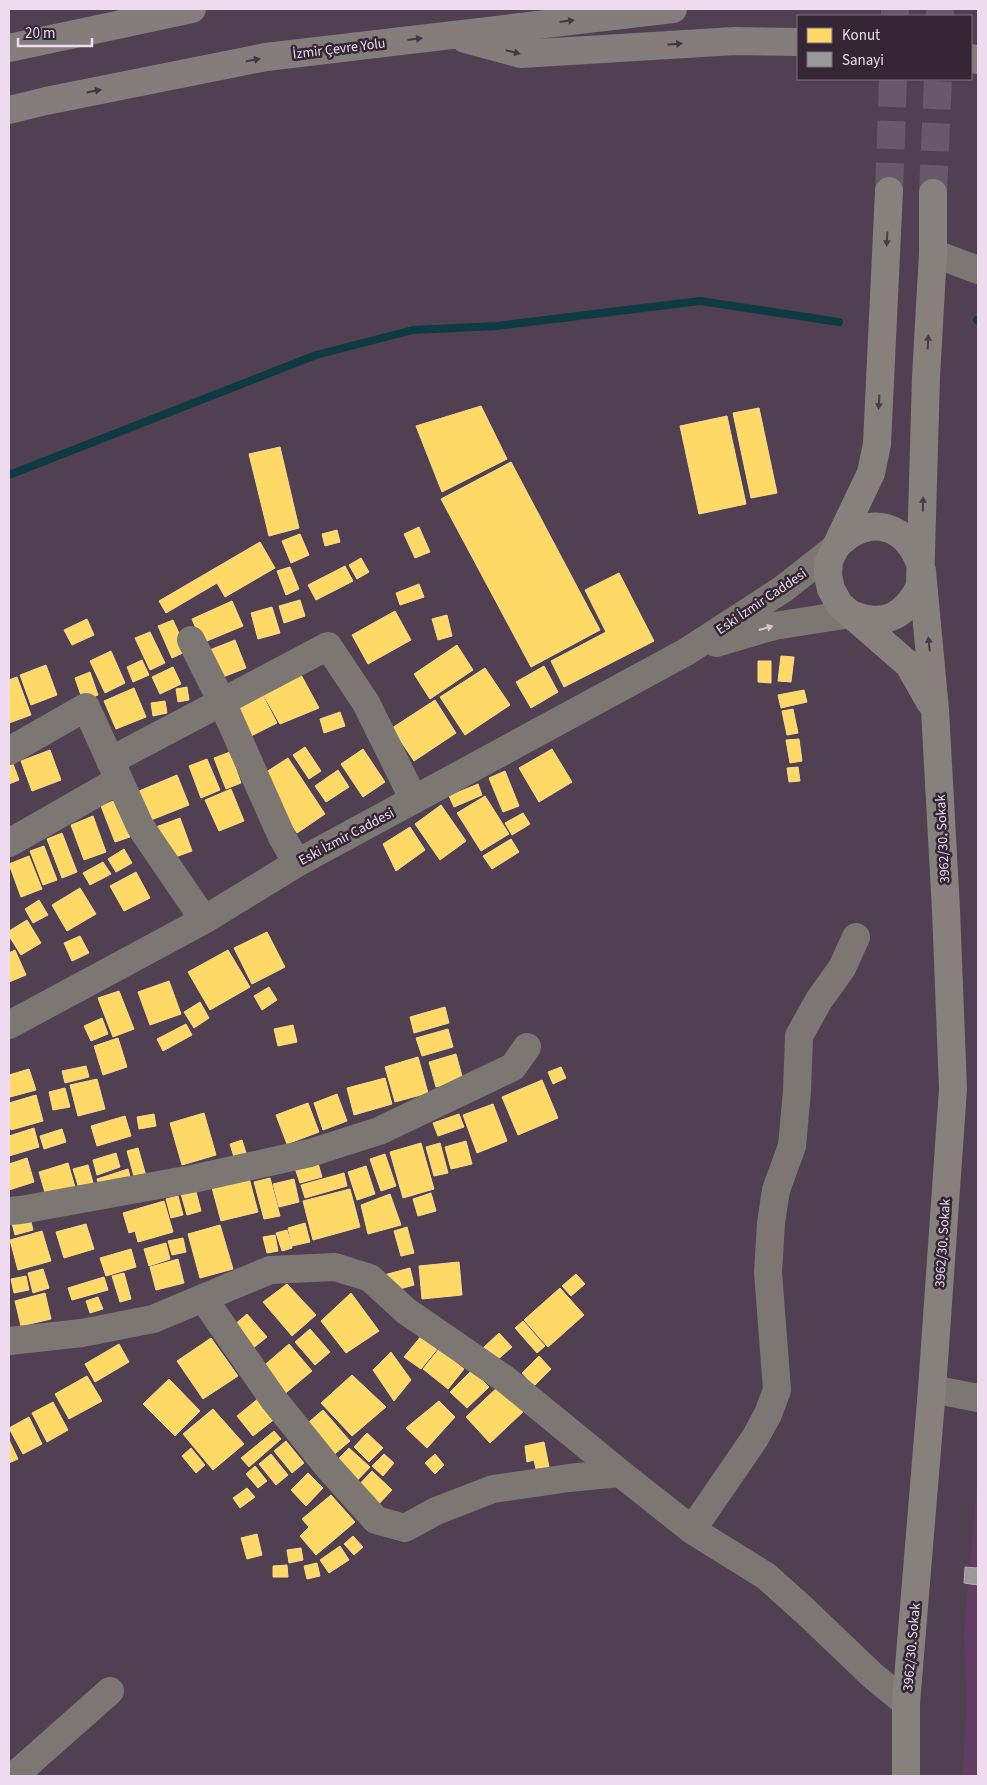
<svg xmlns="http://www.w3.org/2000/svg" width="987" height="1785" viewBox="0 0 987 1785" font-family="'Source Sans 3',sans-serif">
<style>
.built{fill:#603e62}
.homes{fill:#ffd966;stroke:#fada8f}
.industry{fill:#999;stroke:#b2adb3}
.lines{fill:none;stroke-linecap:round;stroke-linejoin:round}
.stream{stroke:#0e3b41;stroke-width:8}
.major-tunnel{stroke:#69576a;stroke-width:28;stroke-dasharray:28 14;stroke-linecap:butt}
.minor{stroke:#7d7774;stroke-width:28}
.major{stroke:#88807d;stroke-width:28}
.highway{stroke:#857c7c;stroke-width:28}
.oneway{fill:#443743}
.oneway2{fill:#493c47}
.oneway3{fill:#d7c7d6}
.labels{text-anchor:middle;stroke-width:5;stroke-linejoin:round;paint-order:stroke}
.street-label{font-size:14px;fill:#eedbef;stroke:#342635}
</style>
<rect width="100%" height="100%" fill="#514052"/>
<path class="built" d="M978 1476V1776H962L967 1709 964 1632Z"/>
<path class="homes" d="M481 406 507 459 442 492 416 426Z
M759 408 777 493 751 498 733 413Z
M727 416 746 504 699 514 680 426Z
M280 447 299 528 269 536 249 454Z
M511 462 600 630 531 667 441 499Z
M419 527 430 552 415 558 404 534Z
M337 530 340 542 325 546 322 534Z
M300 534 309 555 291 563 282 541Z
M260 542 275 568 225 597 217 583 166 613 159 601Z
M361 558 369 572 357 579 349 565Z
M345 566 353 581 316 600 308 585Z
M290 567 299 589 286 595 277 571Z
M619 573 654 641 564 687 551 661 606 632 585 590Z
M419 584 424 597 400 605 396 593Z
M300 600 305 616 284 623 279 606Z
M232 601 243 626 202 643 192 619Z
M272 607 280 633 258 639 251 613Z
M395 611 411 640 368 664 352 635Z
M447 615 452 636 438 640 432 619Z
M87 619 94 635 72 645 64 630Z
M173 620 187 651 172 658 158 626Z
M150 632 165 663 150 670 135 638Z
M235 640 246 668 218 679 207 651Z
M457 645 473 670 430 699 414 674Z
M111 651 125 683 105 693 90 661Z
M781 656 794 657 791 682 778 681Z
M142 660 149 675 133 682 127 667Z
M758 661H771V683L758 682Z
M46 665 57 695 31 705 20 675Z
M544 666 558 692 531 708 516 682Z
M173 667 181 684 160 694 152 677Z
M485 668 510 705 465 735 440 697Z
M90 672 98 695 83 701 75 678Z
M300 673 319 708 280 724 263 694Z
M17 677 31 715 9 723V680Z
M187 687 189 700 178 702 176 689Z
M134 688 146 717 116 729 104 701Z
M804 690 807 702 781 708 778 695Z
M262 694 277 723 249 737 235 708Z
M435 700 456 733 414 761 392 728Z
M165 701 167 713 153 716 151 703Z
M793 709 798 733 787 735 782 711Z
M340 712 345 726 324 733 320 719Z
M799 739 802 761 790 763 786 740Z
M305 747 321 771 309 779 293 755Z
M363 749 385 782 363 797 341 764Z
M552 749 572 782 539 802 519 768Z
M50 750 61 780 32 791 21 761Z
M230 752 241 783 226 789 214 758Z
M288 758 325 814 297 833 260 776Z
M207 759 220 790 201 798 189 766Z
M13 764 19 780 9 784V765Z
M798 767 800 781 789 782 787 768Z
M338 770 349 787 326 802 315 786Z
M505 771 519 806 503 812 489 778Z
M177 775 189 805 151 820 139 791Z
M478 784 482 795 454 807 449 796Z
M231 789 244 821 219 831 205 800Z
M485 796 509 834 481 851 457 813Z
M116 800 130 837 115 842 101 806Z
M441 805 466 841 440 860 415 824Z
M523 813 530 824 512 835 505 823Z
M93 816 106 852 84 860 71 825Z
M180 818 192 851 167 860 156 827Z
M410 827 425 850 396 871 383 844Z
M62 833 77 872 62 878 47 839Z
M511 839 519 852 492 869 483 856Z
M44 846 57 880 43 885 30 851Z
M124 849 132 863 116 872 108 859Z
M29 856 42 889 21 897 9 864Z
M103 862 111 874 90 885 83 873Z
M136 872 150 898 124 911 110 886Z
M80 888 96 914 67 931 52 905Z
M39 900 48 915 33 923 25 909Z
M27 920 41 943 21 955 9 936V931Z
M267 932 285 967 252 984 234 948Z
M80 936 89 953 72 961 64 943Z
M15 950 26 975 9 982V953Z
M228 950 250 987 210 1010 188 972Z
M169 981 181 1014 150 1025 138 992Z
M269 987 277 1000 262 1010 254 996Z
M119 991 134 1029 113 1037 98 998Z
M200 1002 209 1018 194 1028 184 1012Z
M445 1007 449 1023 414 1033 410 1017Z
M102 1018 108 1034 91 1041 84 1026Z
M186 1024 192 1035 163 1051 157 1039Z
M293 1025 297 1042 278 1046 274 1029Z
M448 1029 453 1047 422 1056 416 1038Z
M118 1038 127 1067 103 1075 94 1046Z
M456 1054 463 1080 436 1087 429 1062Z
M418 1057 428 1093 395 1102 385 1067Z
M86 1066 89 1077 65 1083 62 1071Z
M561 1067 566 1078 553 1084 548 1072Z
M29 1069 36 1090 10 1097 9 1075Z
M385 1078 392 1104 354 1115 347 1088Z
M97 1079 105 1109 78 1116 70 1085Z
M542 1080 558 1118 518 1135 502 1097Z
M65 1088 70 1107 53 1110 49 1092Z
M337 1094 347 1121 323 1130 314 1103Z
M36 1095 43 1121 11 1130 9 1121V1103Z
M308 1103 319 1132 287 1144 276 1115Z
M493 1104 507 1141 477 1153 463 1115Z
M204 1113 216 1155 182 1165 170 1123Z
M154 1114 156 1126 139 1129 137 1117Z
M459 1114 464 1127 438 1136 433 1123Z
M125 1116 131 1136 97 1146 91 1126Z
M34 1128 39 1147 9 1156V1136Z
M62 1129 66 1142 44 1149 40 1136Z
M242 1140 246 1153 234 1157 230 1144Z
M466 1141 472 1164 451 1169 445 1147Z
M421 1143 434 1189 403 1198 390 1152Z
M440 1143 448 1173 434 1176 426 1147Z
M138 1148 146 1176 135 1180 127 1151Z
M116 1153 120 1167 97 1175 93 1160Z
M385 1154 396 1186 381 1191 370 1159Z
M27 1158 34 1182 9 1190V1164Z
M317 1160 322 1177 300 1183 295 1168Z
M68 1163 77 1194 48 1203 39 1172Z
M88 1165 95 1190 81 1195 73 1169Z
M366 1166 375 1194 357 1200 348 1172Z
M128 1169 131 1181 100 1190 97 1179Z
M344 1173 347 1186 305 1198 301 1185Z
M248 1174 258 1212 221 1221 211 1184Z
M270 1178 280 1216 264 1219 254 1182Z
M294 1179 299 1202 279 1207 273 1184Z
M194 1184 201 1211 187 1215 179 1187Z
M350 1189 360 1227 313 1240 303 1201Z
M431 1193 436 1211 418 1216 413 1199Z
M390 1194 401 1225 368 1234 361 1205Z
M178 1196 183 1215 171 1218 166 1199Z
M164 1201 173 1232 138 1242 135 1231 129 1233 123 1213Z
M30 1218 33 1230 15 1235 12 1223Z
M305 1223 310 1242 292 1246 288 1228Z
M86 1224 94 1249 64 1258 56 1232Z
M220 1225 233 1269 200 1278 188 1234Z
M407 1227 414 1253 401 1256 394 1231Z
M287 1230 292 1248 282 1251 276 1233Z
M42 1231 51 1261 18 1270 10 1240Z
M275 1235 278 1251 267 1253 263 1237Z
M183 1238 186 1252 172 1255 168 1241Z
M166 1243 170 1259 149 1266 144 1249Z
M131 1249 136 1267 106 1276 100 1258Z
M178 1259 184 1283 156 1290 150 1267Z
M459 1262 462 1295 422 1299 419 1266Z
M410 1268 414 1285 389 1292 384 1275Z
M43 1269 49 1288 33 1293 28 1273Z
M124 1273 131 1299 120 1302 112 1276Z
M576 1274 585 1284 571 1296 562 1286Z
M26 1276 29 1290 14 1293 11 1279Z
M104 1277 108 1290 72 1300 68 1288Z
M287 1284 316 1315 292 1336 263 1302Z
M560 1288 584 1315 548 1347 524 1320Z
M45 1293 51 1319 21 1326 15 1301Z
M351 1293 379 1331 346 1353 321 1321Z
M98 1297 103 1309 90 1313 86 1301Z
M247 1314 267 1337 252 1349 233 1326Z
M523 1321 545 1346 537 1353 515 1328Z
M310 1329 330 1352 315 1365 295 1342Z
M499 1333 512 1347 495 1362 483 1348Z
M422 1335 438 1348 421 1369 404 1357Z
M211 1338 238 1376 203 1399 177 1361Z
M119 1344 129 1362 95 1382 85 1364Z
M289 1344 312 1371 282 1396 260 1369Z
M439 1349 464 1369 448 1389 423 1369Z
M391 1352 411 1380 394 1401 373 1370Z
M539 1356 551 1369 534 1386 522 1373Z
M472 1370 489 1387 467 1408 450 1392Z
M352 1375 386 1407 352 1436 321 1403Z
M87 1376 102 1401 69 1419 55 1394Z
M169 1379 200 1411 175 1436 143 1404Z
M501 1384 525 1410 490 1443 466 1417Z
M265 1393 281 1414 253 1436 237 1416Z
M439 1401 455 1417 427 1448 406 1428Z
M53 1402 68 1430 47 1442 32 1413Z
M213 1409 244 1444 213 1470 183 1434Z
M323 1410 350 1441 330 1458 303 1427Z
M29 1417 42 1444 23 1454 9 1428Z
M274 1431 281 1439 249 1467 241 1458Z
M367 1433 383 1448 369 1462 354 1447Z
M9 1440 18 1459 9 1463Z
M286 1441 304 1463 292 1473 274 1451Z
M544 1442 549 1467 536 1469 534 1460 527 1462 525 1446Z
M191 1448 205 1465 196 1473 182 1456Z
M349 1448 370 1467 352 1486 331 1466Z
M271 1454 288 1475 276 1485 259 1464Z
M384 1454 394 1463 383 1476 372 1466Z
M435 1454 444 1465 435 1474 425 1463Z
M255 1466 267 1481 258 1488 246 1474Z
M372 1471 392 1490 373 1510 353 1491Z
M308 1473 323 1488 306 1506 291 1490Z
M247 1488 255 1497 240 1508 233 1498Z
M331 1495 355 1522 316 1555 300 1536 309 1527 302 1519Z
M257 1534 262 1555 247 1559 241 1538Z
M353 1536 363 1547 354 1555 344 1544Z
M340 1546 349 1560 329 1573 320 1560Z
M301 1548 303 1560 289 1563 287 1550Z
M317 1563 320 1576 307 1579 304 1566Z
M287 1565 288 1577H273V1566Z"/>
<path class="industry" d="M965 1567 978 1568V1585L964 1583Z"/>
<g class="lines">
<path class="stream" d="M977 320 978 321
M9 475 316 355 413 330 497 326 700 301 839 322"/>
<path class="major-tunnel" d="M895 16V9
M940 16V9
M889 191 893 79
M933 193 938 79"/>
<path class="minor" d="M933 253 978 270
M191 640 222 702 282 837 297 863
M716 643 774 626 851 614
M9 751 86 707 140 826 204 920
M110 761 328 646 366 703 414 800
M9 843 119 780
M9 1025 204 920 297 863 686 652 783 589 835 548
M9 1211 21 1210 197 1178 310 1153 379 1131 513 1067 527 1047
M203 1298 274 1400 328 1467 376 1520 405 1528 436 1511 493 1489 569 1478 620 1473
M9 1341 82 1333 153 1319 270 1270 335 1267 370 1278 406 1311 505 1379 620 1473 692 1530 766 1576 805 1611 872 1675 906 1703
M932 1389 978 1398
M692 1530 755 1438 768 1414 777 1390 768 1272 771 1223 776 1190 792 1146 797 1091 799 1036 819 1000 842 968 856 937
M14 1776 110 1691"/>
<path class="major" d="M889 191 877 444 871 473 829 561 828 575 831 589 839 604 909 665 930 702
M835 548C867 511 911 524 922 571L935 710 946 910 953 1089 932 1389 906 1703V1776
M851 614C883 628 906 616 920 586L926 377 933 253V193"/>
<path class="highway" d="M465 39 521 54 735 41 798 42
M9 48 192 9
M971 58 978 60
M9 110 46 101 266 57 673 9"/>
</g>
<defs><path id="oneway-solid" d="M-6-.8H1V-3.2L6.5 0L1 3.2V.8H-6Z" transform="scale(1.25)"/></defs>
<g class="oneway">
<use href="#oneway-solid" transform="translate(567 21) rotate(-7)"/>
<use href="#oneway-solid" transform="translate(415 39) rotate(-7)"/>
<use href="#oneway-solid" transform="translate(675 44) rotate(-4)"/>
<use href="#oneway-solid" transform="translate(513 52) rotate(14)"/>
<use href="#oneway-solid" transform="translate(253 60) rotate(-11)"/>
<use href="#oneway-solid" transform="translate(94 91) rotate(-11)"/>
</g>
<g class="oneway2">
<use href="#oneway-solid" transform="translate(887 239) rotate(93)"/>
<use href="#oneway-solid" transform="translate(928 342) rotate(-87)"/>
<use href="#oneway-solid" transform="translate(879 402) rotate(93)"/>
<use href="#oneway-solid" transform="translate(923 504) rotate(-89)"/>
<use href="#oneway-solid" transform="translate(929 644) rotate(-96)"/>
</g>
<use class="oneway3" href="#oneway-solid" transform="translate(766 628) rotate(-16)"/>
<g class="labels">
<g class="street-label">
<text transform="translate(339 48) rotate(-7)" y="5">İzmir Çevre Yolu</text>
<text transform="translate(761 601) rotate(-34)" y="5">Eski İzmir Caddesi</text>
<text transform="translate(346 836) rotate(-28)" y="5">Eski İzmir Caddesi</text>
<text transform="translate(942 839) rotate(-93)" y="5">3962/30. Sokak</text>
<text transform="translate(942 1243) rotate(-86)" y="5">3962/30. Sokak</text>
<text transform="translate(911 1647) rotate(-85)" y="5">3962/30. Sokak</text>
</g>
</g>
<rect width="987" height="1785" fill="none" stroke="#eedbef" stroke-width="20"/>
<rect x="797" y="15" width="175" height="65" fill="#342635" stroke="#7e6e7f"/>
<rect x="807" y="28" width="25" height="15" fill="#ffd966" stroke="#7e6e7f"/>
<text x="842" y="40" font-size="15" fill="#eedbef">Konut</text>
<rect x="807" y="52" width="25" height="15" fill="#999999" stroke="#7e6e7f"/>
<text x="842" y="65" font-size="15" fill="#eedbef">Sanayi</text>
<path d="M18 38v8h74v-8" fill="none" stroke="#eedbef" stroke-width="2.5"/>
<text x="25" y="38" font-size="15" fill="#eedbef" stroke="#342635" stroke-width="4" paint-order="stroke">20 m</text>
</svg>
